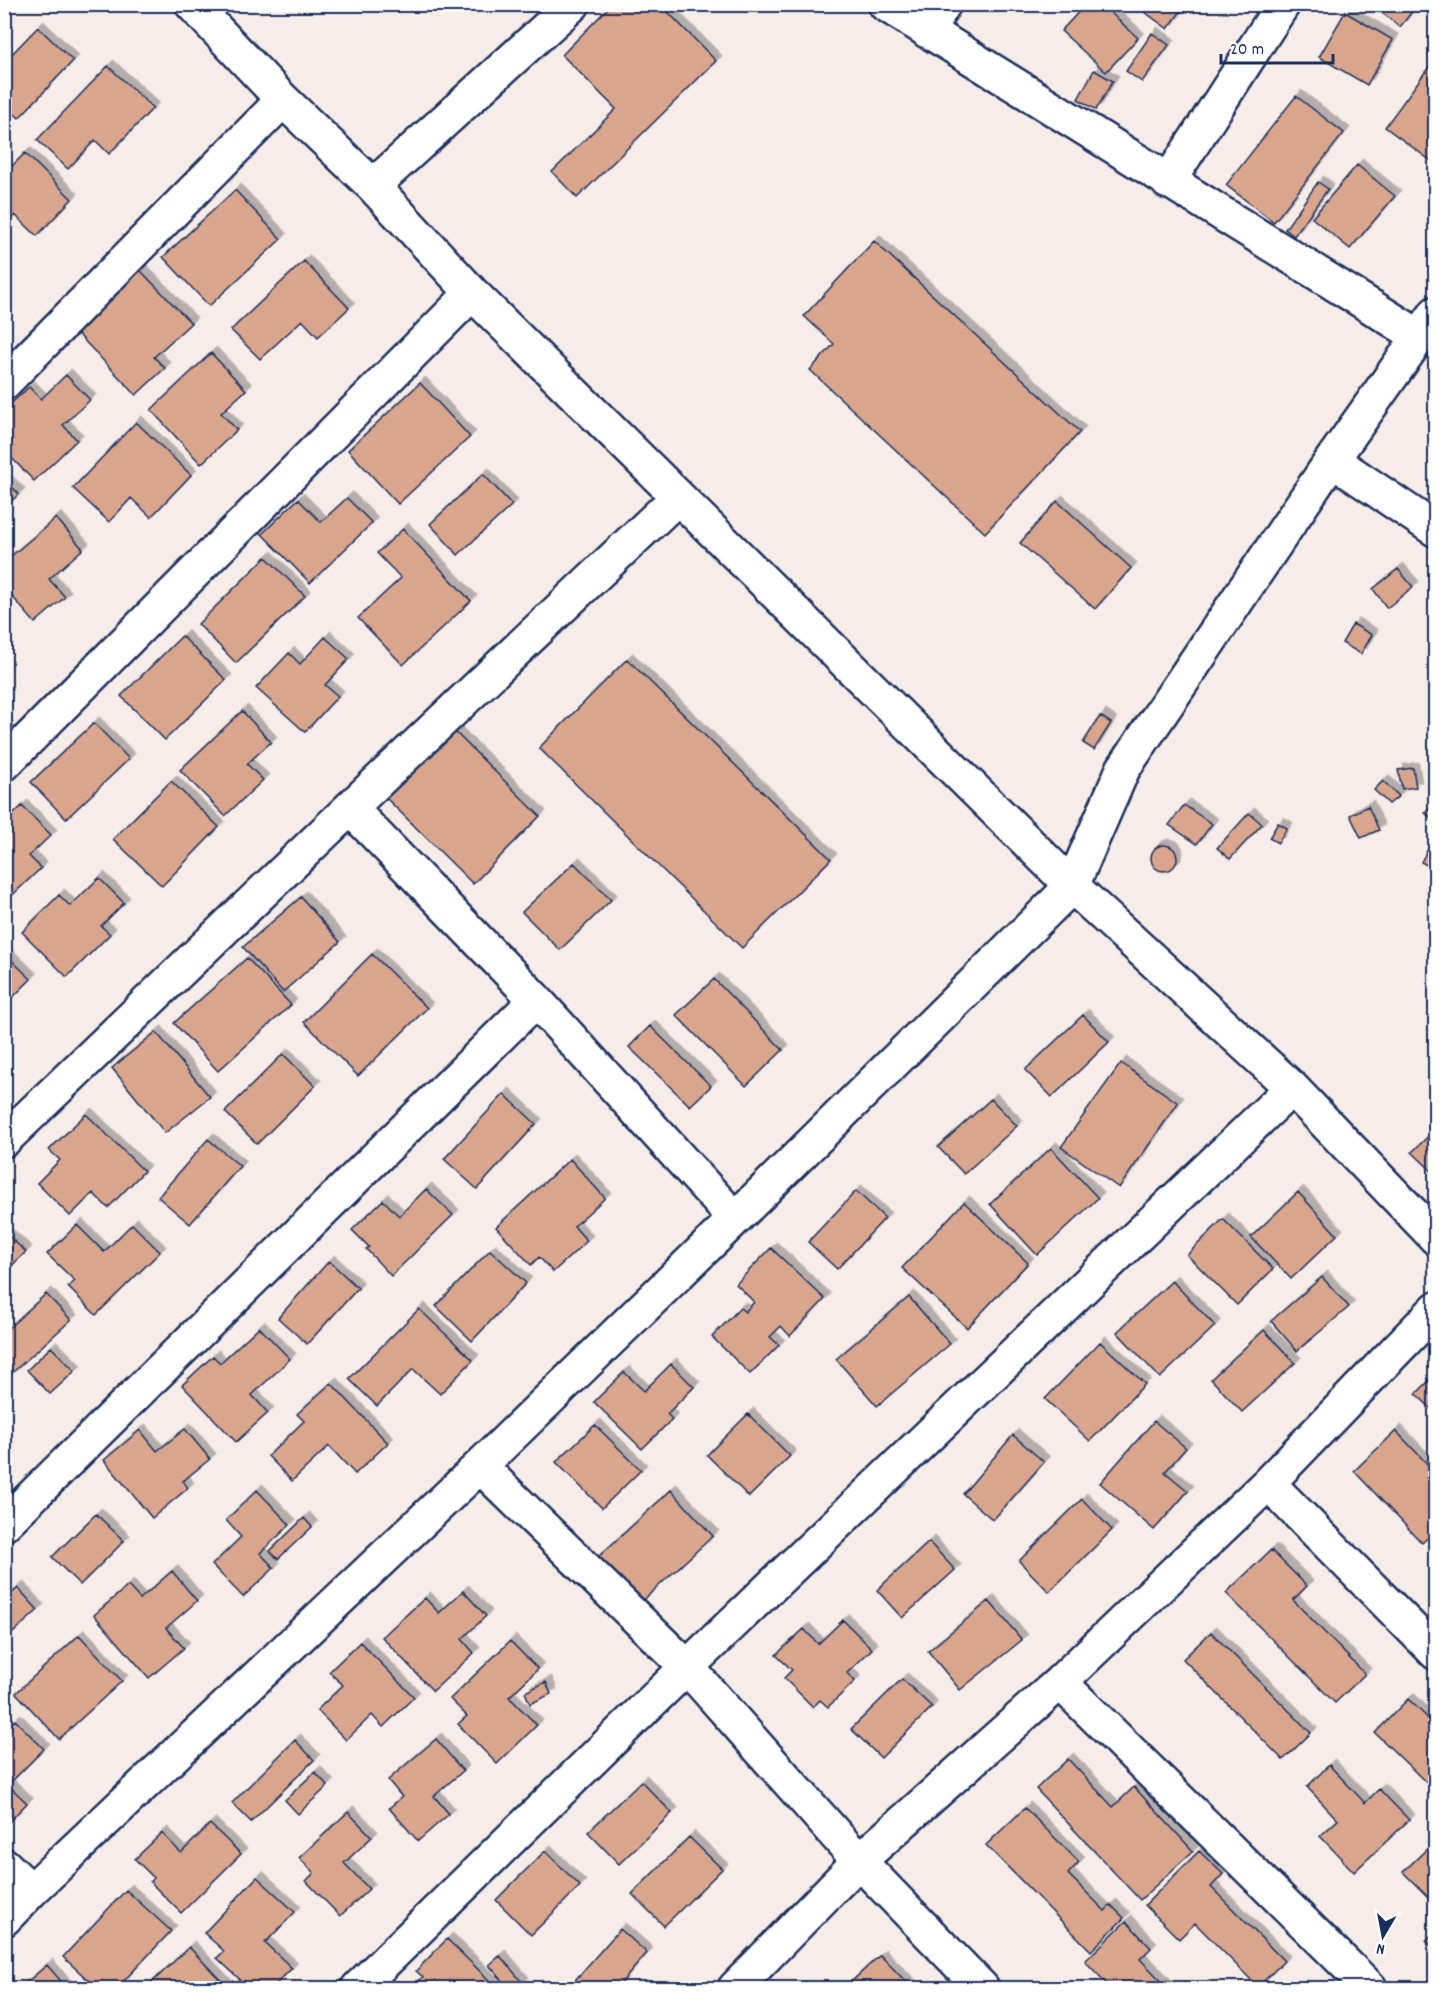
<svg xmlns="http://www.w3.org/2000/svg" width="1440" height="1993" viewBox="0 0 1440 1993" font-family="Dekko,sans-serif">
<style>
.building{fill:#d9a68d;stroke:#1b2f5e;stroke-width:1.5;filter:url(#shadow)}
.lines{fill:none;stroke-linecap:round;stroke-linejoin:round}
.minor-casing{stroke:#1b2f5e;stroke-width:38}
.minor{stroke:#fff;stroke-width:33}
</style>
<defs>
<filter id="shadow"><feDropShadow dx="5.5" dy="-5.5" stdDeviation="0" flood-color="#0004"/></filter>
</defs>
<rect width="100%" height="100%" fill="#f7ede8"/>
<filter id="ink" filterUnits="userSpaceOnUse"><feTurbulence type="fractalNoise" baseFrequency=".0167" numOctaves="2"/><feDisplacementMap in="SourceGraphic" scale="12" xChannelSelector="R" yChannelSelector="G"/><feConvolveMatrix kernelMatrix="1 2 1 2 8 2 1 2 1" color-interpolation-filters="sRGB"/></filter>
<g filter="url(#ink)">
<path class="building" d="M612 4H660L716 61 577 198 552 172 616 109 562 55Z
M1086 4H1101L1138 38 1106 72 1061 31Z
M1146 4H1186L1168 29 1142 10Z
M1371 4H1418L1400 27Z
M1345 12 1393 40 1367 85 1319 57Z
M38 27 73 61 19 118 4 104V62Z
M1152 33 1169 45 1142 82 1126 71Z
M1434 60 1436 161 1434 163 1385 127Z
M108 66 153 108 109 154 95 140 68 169 37 140Z
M1094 70 1113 81 1096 110 1078 99Z
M1296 96 1344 133 1274 222 1226 185Z
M25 153 72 199 37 236 15 215 4 227V174Z
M1357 165 1395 196 1350 249 1312 218Z
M1318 182 1328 189 1294 236 1285 229Z
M235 190 281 239 209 306 163 257Z
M874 241 1080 432 985 533 810 370 834 344 804 316Z
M304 261 349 308 318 337 302 320 260 359 231 330Z
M140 270 191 323 154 357 165 368 136 395 76 332Z
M211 353 246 390 221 413 237 430 201 464 151 410Z
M66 375 90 400 63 425 77 440 34 481 4 450V410L29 387 41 399Z
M420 383 470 437 398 504 348 450Z
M136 422 191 475 151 517 131 498 109 522 73 488Z
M483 474 512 505 458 555 430 524Z
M4 479 19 494 4 508Z
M347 498 372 523 310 583 262 534 298 499 321 522Z
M1057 501 1131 568 1095 609 1020 543Z
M56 518 83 549 49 579 65 597 35 623 4 587V562Z
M403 529 471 601 403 665 358 618 401 578 377 553Z
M266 557 305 596 236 663 198 624Z
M1398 569 1413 587 1387 608 1373 589Z
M1353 624 1372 635 1361 654 1342 643Z
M182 636 226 680 165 740 121 696Z
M325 637 349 659 325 685 338 696 305 732 256 688 289 653 300 664Z
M627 659 831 859 742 948 539 748Z
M242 711 271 742 247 764 263 780 225 816 180 770Z
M1100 716 1111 723 1094 750 1083 743Z
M94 723 129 759 66 819 31 782Z
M450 727 540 816 473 884 382 794Z
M1413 768 1416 787 1402 789 1398 770Z
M171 781 219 827 162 886 113 839Z
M1383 781 1399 796 1389 804 1374 790Z
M1436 802V822L1425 813Z
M1184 805 1212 824 1197 844 1169 825Z
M22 806 51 835 29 856 41 868 4 903V823Z
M1368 806 1379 830 1361 838 1350 815Z
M1249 813 1262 824 1230 859 1217 848Z
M1278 823 1287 828 1278 843 1269 838Z
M1151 858a13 13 0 1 1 26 0a13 13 0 1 1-26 0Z
M1429 847 1436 851V870L1421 862Z
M574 863 611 900 560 950 522 912Z
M99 878 124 903 101 926 110 934 67 977 22 932 59 895 70 906Z
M301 897 340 942 283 992 243 947Z
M4 953 31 979 4 1006Z
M372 954 427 1008 358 1076 304 1022Z
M247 958 291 1005 218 1071 174 1023Z
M714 979 783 1050 746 1086 676 1015Z
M1083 1015 1109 1042 1052 1097 1025 1070Z
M650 1026 711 1086 690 1106 629 1047Z
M156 1032 210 1097 165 1133 112 1068Z
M283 1054 315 1086 257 1144 225 1112Z
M1121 1063 1178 1103 1119 1188 1061 1147Z
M504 1094 536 1124 477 1189 444 1159Z
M991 1099 1017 1126 964 1174 938 1147Z
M86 1114 144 1171 108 1208 93 1193 70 1216 37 1183 60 1160 49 1150Z
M1436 1129V1175L1412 1152Z
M208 1139 240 1166 190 1224 158 1197Z
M1051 1148 1098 1198 1037 1255 990 1204Z
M570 1159 605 1198 574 1226 587 1241 553 1272 539 1257 531 1265 496 1227Z
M426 1189 453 1215 391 1276 366 1249 369 1247 352 1230 383 1200 399 1216Z
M856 1191 885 1218 837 1269 808 1242Z
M1298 1192 1337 1235 1291 1279 1251 1237Z
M964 1202 1028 1263 967 1328 902 1268Z
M1223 1219 1273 1269 1237 1305 1187 1255Z
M132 1224 160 1252 96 1315 68 1287 75 1281 47 1254 77 1225 104 1252Z
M4 1232 26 1252 4 1273Z
M771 1248 825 1299 790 1336 781 1326 770 1337 779 1345 750 1374 712 1337 740 1308 745 1312 754 1302 736 1284Z
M490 1250 526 1283 472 1341 436 1306Z
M329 1261 358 1288 307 1344 278 1318Z
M1322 1277 1349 1307 1297 1351 1271 1321Z
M1172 1281 1215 1326 1160 1378 1117 1332Z
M46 1294 71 1320 12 1373 4 1365V1332Z
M909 1297 950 1344 877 1406 836 1359Z
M419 1309 473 1360 440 1394 413 1369 377 1406 349 1379Z
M259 1327 290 1359 252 1395 268 1413 236 1442 182 1385 213 1356 220 1363Z
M1264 1330 1295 1363 1242 1412 1211 1379Z
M1100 1342 1145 1384 1090 1441 1045 1399Z
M51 1347 75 1371 50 1394 27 1370Z
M671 1364 694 1387 667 1414 672 1419 642 1449 594 1402 624 1372 644 1391Z
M1436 1374V1413L1416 1394Z
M331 1383 388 1443 355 1474 329 1446 292 1481 268 1456 304 1421 297 1414Z
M748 1414 790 1456 749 1497 707 1455Z
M1154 1421 1186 1448 1165 1472 1188 1491 1154 1530 1100 1483Z
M595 1425 641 1470 602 1508 556 1462Z
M185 1429 210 1459 183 1481 188 1488 152 1518 104 1460 140 1430 157 1451Z
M1396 1431 1436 1473V1530L1422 1543 1354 1471Z
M1013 1435 1044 1462 993 1520 963 1494Z
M257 1490 290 1525 260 1553 274 1568 243 1597 212 1565 241 1537 226 1520Z
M671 1490 713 1536 639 1604 596 1559Z
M1082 1499 1112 1530 1049 1592 1019 1561Z
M96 1514 124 1541 80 1585 52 1557Z
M304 1518 312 1527 278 1559 270 1551Z
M929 1542 955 1570 902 1618 877 1590Z
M1271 1550 1307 1586 1293 1600 1365 1674 1335 1703 1226 1593Z
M172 1571 197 1601 166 1628 184 1648 149 1678 94 1615 128 1586 140 1599Z
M18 1588 38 1610 4 1641V1600Z
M463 1591 486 1616 462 1639 474 1653 433 1691 382 1637 425 1598 439 1613Z
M989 1601 1022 1640 960 1690 928 1651Z
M843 1620 872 1649 847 1673 855 1681 828 1707 820 1700 813 1707 784 1678 792 1670 776 1655 804 1629 818 1644Z
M1211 1632 1311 1733 1283 1760 1183 1659Z
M79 1635 122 1681 59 1739 16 1693Z
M510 1641 538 1669 509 1697 537 1725 497 1764 458 1724 467 1716 450 1699Z
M360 1642 414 1697 383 1727 372 1715 346 1740 317 1710 343 1685 329 1672Z
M902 1679 932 1707 881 1758 851 1729Z
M546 1682 551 1694 530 1704 525 1692Z
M1408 1699 1433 1723 1436 1721V1792L1375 1733Z
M15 1720 44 1749 8 1785 27 1803 5 1826 4 1731Z
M436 1739 463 1771 434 1796 449 1814 418 1841 389 1808 402 1797 388 1780Z
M295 1740 314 1760 251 1822 232 1803Z
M1068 1759 1113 1807 1134 1787 1193 1851 1140 1900 1036 1789Z
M1329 1765 1365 1803 1379 1789 1409 1820 1354 1872 1320 1836 1338 1820 1307 1787Z
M315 1772 328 1786 298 1814 285 1800Z
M641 1781 672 1813 619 1864 588 1832Z
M1025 1808 1079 1862 1068 1874 1105 1911 1111 1905 1124 1918 1091 1951 986 1845Z
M348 1812 372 1837 344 1863 369 1889 340 1916 306 1881 314 1873 299 1858Z
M210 1824 241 1854 181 1913 150 1882 154 1878 135 1859 162 1833 181 1853Z
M689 1837 722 1869 664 1926 632 1894Z
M1427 1849 1436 1857V1905L1403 1872Z
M545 1851 580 1886 531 1935 496 1900Z
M1199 1851 1223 1874 1211 1887 1284 1961 1258 1987 1195 1923 1179 1939 1145 1905Z
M257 1877 295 1912 265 1943 292 1968 272 1988H249L217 1958 224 1951 204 1933Z
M126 1890 171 1931 117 1988H97L63 1957Z
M1126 1921 1151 1948 1140 1959 1168 1988H1111L1085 1961Z
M620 1929 647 1953 617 1988H570L569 1987Z
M1436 1932V1951L1426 1941Z
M447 1939 497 1988H412L423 1977 416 1971Z
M189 1947 228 1988H146Z
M880 1955 912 1988H852L848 1985Z
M500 1956 523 1983 516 1988H509L489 1965Z
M47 1965 67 1988H20Z"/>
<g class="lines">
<g class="minor-casing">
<path id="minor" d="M192 4 283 100 373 186 472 293 1072 886 1292 1088 1436 1238
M885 4 1420 337
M927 31 944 4
M1168 182 1283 4
M373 186 573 4
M4 383 283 100
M1332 460 1436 530
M4 764 472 293
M350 808 536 1000 735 1219
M4 1140 350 808 678 497
M480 1466 687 1667 859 1861 982 1988
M1268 1483 1436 1653
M4 1524 536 1000
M1060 1682 1370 1988
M4 1865 31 1891
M4 1919 31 1891 480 1466 735 1219 1072 886 1123 769 1332 460 1436 313
M358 1988 687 1667 1292 1088
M735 1988 859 1861 1060 1682 1268 1483 1436 1309"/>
</g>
<use href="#minor" class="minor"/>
</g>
</g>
<rect width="1440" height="1993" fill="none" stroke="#fff" stroke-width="24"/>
<rect x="12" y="12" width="1416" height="1969" fill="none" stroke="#1b2f5e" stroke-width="2" filter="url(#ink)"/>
<g transform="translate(1383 1936) rotate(190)" stroke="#ffffff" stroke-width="4.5" paint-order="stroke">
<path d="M0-4.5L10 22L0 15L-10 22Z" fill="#1b2f5e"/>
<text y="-9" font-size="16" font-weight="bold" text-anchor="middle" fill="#1b2f5e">N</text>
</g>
<path d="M1221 54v9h112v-9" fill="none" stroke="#1b2f5e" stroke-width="3"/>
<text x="1230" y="54" font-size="18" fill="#1b2f5e" stroke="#ffffff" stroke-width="4.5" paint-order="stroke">20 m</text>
</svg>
